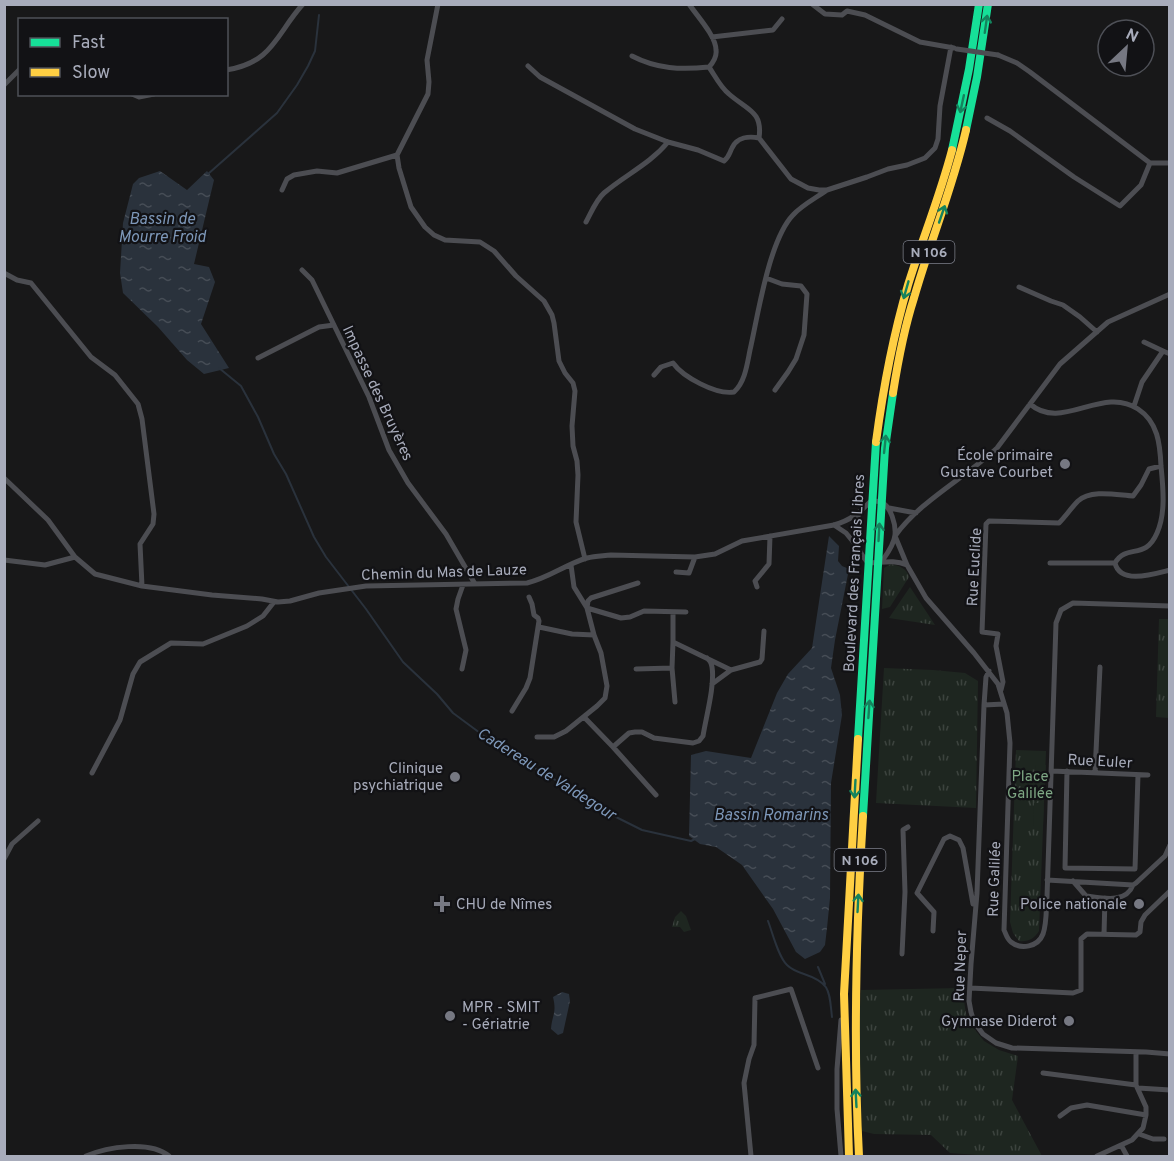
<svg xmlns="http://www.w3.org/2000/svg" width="1174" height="1161" viewBox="0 0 1174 1161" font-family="Overpass,sans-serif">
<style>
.grass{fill:url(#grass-tufts)}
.garden{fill:#1e2620}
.water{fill:url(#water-ripples)}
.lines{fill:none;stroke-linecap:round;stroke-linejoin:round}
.stream{stroke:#2a323c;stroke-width:2}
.street{stroke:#4c4d52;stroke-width:5}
.fast{stroke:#16e098;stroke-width:8}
.slow{stroke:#ffcf43;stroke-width:8}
.street-bridge{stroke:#4c4d52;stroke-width:5}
.oneway{stroke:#14835d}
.poi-dot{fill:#767882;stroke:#121215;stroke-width:2}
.labels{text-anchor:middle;stroke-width:4.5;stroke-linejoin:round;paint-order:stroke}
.shield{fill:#121215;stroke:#7b7e89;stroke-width:1.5}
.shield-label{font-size:14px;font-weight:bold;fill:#a8acbb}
.street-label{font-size:15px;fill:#a8acbb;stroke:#121215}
.poi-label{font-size:15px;fill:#a8acbb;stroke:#121215;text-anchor:end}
.park-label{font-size:15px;fill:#7ea784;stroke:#121215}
.water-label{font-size:16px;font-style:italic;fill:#7d97b8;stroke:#121215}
</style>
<defs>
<pattern id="grass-tufts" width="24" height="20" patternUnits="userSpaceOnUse" patternTransform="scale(1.5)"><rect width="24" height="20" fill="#1e2620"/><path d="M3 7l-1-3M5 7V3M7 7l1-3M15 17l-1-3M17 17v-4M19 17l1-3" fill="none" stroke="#3c433e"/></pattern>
<pattern id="water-ripples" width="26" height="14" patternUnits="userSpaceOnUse" patternTransform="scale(1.5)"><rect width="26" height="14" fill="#2a323c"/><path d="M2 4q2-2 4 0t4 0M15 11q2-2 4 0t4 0" fill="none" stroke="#464d56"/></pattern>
</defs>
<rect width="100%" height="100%" fill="#181819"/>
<path class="grass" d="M891 564C899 566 907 568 909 577L890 607 882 609 884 568Z
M910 587 935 625 889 618Z
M1159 619H1169V718L1156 717Z
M884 668 933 670 965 673 978 681 976 808 876 803Z
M1016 750 1046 751 1039 931C1034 939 1028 942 1019 941L1013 933 1010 922Z
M681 911 686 916 691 930 684 932 680 927H672L675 917Z
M962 988 967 1020 984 1041 999 1050 1018 1056 1012 1100 1042 1156H992L950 1153 931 1135 874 1134 862 1131 859 1028 861 990Z"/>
<path class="garden" d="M1036 765H1046L1045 786H1035Z
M1034 803H1044L1043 826H1033Z"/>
<path class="water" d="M160 171 187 190 207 171 214 180 194 264 209 267 215 282 201 324 229 368 204 374 187 360 158 327 123 293 120 273 123 223 133 184 139 178Z
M829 536 839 546 838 561 842 566 849 569 835 640 831 668 840 695 842 715 831 783 830 898 827 928 825 945 820 952 805 959 796 952 773 909 742 865 716 847 700 844 689 836 691 755 706 751 751 758 777 693 788 674 812 648Z
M562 992 569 994 570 1001 563 1033 558 1035 551 1029C552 1015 557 1013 553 997Z"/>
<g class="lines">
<path class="stream" d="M208 174 277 113 297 85 308 66 315 51 319 15
M219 368 241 386 258 417 274 454 286 474 314 537 326 557 366 609 403 662 437 694 453 713 503 750 592 801 616 817 642 830 691 841 695 839
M768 921C773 934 778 956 787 965 791 969 798 972 804 974 831 983 829 991 832 1017
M818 967 825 984"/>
<path class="street" d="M689 4C697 16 716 36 716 50 717 56 713 63 709 67 715 76 721 88 729 94 747 110 763 111 759 138
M812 4 825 14 842 15 847 11 865 15 920 42 954 48
M712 37 773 30 782 19
M998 55 1017 63 1030 72 1150 163H1170
M632 56C657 69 681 70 709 67
M528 66 540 77 635 129 668 142 698 150 724 161C729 157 729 154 732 148 737 137 749 136 759 138L791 179 808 188 819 190H827L867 177 888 169 907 165 925 158 935 148 938 139 940 106 951 47
M226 70C273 63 276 34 303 4
M4 85 20 69
M132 94 139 97 154 94
M987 118 1010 131 1074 177 1120 206 1141 185 1150 163
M397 155 399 168 411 207 425 227 434 235 445 240 480 242 494 251 516 276 544 301 552 315 554 323 559 361 565 373 573 383 575 391 572 426 573 446 577 461 578 475 576 522 585 559
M282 190 287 179 294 175 317 171 337 173 397 155 428 94 429 82 427 60 438 4
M586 222C591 213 596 200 604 193 625 175 650 164 668 142
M302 270 312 280 369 397 389 450 408 483 446 534 475 584
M4 273 17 280 31 283 91 357 115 375 138 404 142 419 154 514 153 524 140 544 142 586
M766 278 782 284 801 286 807 294 804 335 796 359 788 372 775 390
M1019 287 1051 301 1063 305 1080 317 1097 332
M1144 342 1163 351
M258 358 319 327 334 325
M654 375 661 367 673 363C683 377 716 395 734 392 745 382 747 365 750 350 758 315 769 240 793 215 802 205 816 198 827 190
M1030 404C1062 432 1102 385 1138 409 1158 422 1160 444 1161 466 1163 487 1166 513 1157 533 1145 561 1127 543 1115 563 1120 585 1154 574 1170 570
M1134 406 1142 382 1163 351 1170 354
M4 478 48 520 75 557 95 574 142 586 212 595 262 599 278 602 290 601 319 593 366 586 527 583C549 578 566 564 587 558 595 556 603 556 611 555L695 557 715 554 742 541 834 525C851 520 859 513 871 501 874 501 878 501 881 502 891 506 896 525 895 535 894 545 887 554 882 561
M889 508 916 513
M859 513C852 535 853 545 868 563 882 563 893 559 907 565
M834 525 846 533 855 544
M895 536 907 565 926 598 974 653 998 684 1007 713 1010 743 1004 930C1006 934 1007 939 1011 942 1021 950 1038 947 1043 934 1047 923 1046 908 1047 897L1056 623 1061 610 1073 603 1170 606
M895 536C920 501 965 478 997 448L1060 364 1108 322 1170 294
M4 560 45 565 75 557
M1050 563H1115
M676 572 689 573 695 557
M638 583 591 598 588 601 587 608 621 618 630 617 644 611 686 612
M757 587 755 581 769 564 770 536
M673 612V642L731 670
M539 627 572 634 594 635
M673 642 672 668 675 702
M462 669 466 650 456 609 458 599 463 585
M636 669 672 668
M989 671 986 677 984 705 977 893 971 964 969 1001 971 1012 974 1022 983 1034 996 1043 1012 1048 1146 1052 1170 1054
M712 684 731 670 760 662 762 659 764 631
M1001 690 1003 682 996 646 998 634 982 632 986 524 989 521 1059 523C1066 516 1071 508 1078 501 1091 489 1117 495 1133 496L1141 485 1149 469 1161 466
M984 705 1004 704
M512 711 526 688 530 678 539 621 538 618 534 615 532 604 529 597
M584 717 613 747 629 733 635 732H642L654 738 693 743 699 741 703 736C706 717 715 685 712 667 711 662 710 661 707 658
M537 737H554L566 731 597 706 605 698 607 686 601 653 594 635 587 608 574 587 571 565
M613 747 656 795
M1051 771 1148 775
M1067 771 1065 868 1135 869 1138 775
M92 773 120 720 133 674 140 662 171 643 203 644 247 626 263 616 274 602
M1095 773 1100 667
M4 859 12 844 38 821
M1047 880 1133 885 1136 883 1165 856 1170 845
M1073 881 1086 896C1102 898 1126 904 1133 885
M933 931 934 912 917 893 944 839 950 836 959 840 963 848 973 904
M1104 934 1105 898
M902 954 905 892 903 830 908 827
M970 988 1073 993 1081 990V939L1087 934 1136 935 1140 932 1141 922 1145 915 1170 891
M1043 1073 1136 1085
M1138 1088 1170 1090
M1060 1116 1071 1108 1087 1105 1146 1115
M1139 1134 1153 1139H1164
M1121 1145 1127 1156
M86 1156C107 1147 150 1140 169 1156
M751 1156 744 1083 749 1059 754 1045 755 998 791 989 818 1068
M841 1156 837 1109V1069L841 1020
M1097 1156 1132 1140 1143 1128 1146 1115V1107L1136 1085V1053"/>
<path class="fast" d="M966 130 977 77 988 4
M952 150 969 69 979 4
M858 739 876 442
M863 816 885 448 893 393"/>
<path class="slow" d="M893 393C898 361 904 329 914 298 930 242 953 187 966 130
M876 442C883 389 893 336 908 285 922 240 940 196 952 150
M849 1156 844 994 858 739
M859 1156C853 1043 856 930 863 816"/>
<path class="street-bridge" d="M957 49 998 55"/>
</g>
<defs><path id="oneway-shaft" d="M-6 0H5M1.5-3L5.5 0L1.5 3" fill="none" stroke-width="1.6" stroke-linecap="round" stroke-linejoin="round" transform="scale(1.5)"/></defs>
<g class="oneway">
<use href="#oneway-shaft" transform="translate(986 24) rotate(-82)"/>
<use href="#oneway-shaft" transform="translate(962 104) rotate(102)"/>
<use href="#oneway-shaft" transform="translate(942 214) rotate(-71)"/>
<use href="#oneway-shaft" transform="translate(906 290) rotate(106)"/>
<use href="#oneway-shaft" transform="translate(885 444) rotate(-84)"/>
<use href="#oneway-shaft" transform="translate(879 532) rotate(-87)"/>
<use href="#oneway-shaft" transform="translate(869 709) rotate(-86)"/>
<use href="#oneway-shaft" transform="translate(855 789) rotate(93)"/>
<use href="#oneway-shaft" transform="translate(858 903) rotate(-87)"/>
<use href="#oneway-shaft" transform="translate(856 1098) rotate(-93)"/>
</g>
<g class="poi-dot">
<circle cx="1065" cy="464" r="6"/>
<circle cx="455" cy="777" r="6"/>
<path d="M439 895h6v6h6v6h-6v6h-6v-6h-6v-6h6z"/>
<circle cx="1139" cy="904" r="6"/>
<circle cx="450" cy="1016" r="6"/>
<circle cx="1069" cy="1021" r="6"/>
</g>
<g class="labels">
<g class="shield">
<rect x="903.5" y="241" width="51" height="22" rx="4.5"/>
<rect x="834.5" y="849" width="51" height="22" rx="4.5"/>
</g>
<g class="shield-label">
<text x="929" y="257">N 106</text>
<text x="860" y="865">N 106</text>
</g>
<g class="street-label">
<text transform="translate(378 393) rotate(65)" y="5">Impasse des Bruyères</text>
<text transform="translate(974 567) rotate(-87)" y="5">Rue Euclide</text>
<text transform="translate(444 572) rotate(-2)" y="5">Chemin du Mas de Lauze</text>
<text transform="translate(854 573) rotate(-87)" y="5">Boulevard des Français Libres</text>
<text transform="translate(1100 761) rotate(3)" y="5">Rue Euler</text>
<text transform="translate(994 879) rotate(-88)" y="5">Rue Galilée</text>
<text transform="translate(960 966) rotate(-88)" y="5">Rue Neper</text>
</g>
<g class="poi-label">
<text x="1053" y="460">École primaire<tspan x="1053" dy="17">Gustave Courbet</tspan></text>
<text x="443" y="773">Clinique<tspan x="443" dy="17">psychiatrique</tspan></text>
<text x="456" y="909" text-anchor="start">CHU de Nîmes</text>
<text x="1127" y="909">Police nationale</text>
<text x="462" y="1012" text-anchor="start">MPR - SMIT<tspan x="462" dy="17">- Gériatrie</tspan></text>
<text x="1057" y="1026">Gymnase Diderot</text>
</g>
<g class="park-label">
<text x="1030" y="781">Place<tspan x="1030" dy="17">Galilée</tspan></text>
</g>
<g class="water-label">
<text x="162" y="224">Bassin de<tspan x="162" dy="18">Mourre Froid</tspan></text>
<text transform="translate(547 773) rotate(32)" y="6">Cadereau de Valdegour</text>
<text x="771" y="820">Bassin Romarins</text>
</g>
</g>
<rect width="1174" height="1161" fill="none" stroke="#a8acbb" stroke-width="12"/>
<rect x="18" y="18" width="210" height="78" fill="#121215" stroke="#4e5057" stroke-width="1.5"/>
<rect x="30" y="38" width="30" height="9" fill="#16e098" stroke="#4e5057" stroke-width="1.5"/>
<text x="72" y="48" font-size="18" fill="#a8acbb">Fast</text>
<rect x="30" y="68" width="30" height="9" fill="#ffcf43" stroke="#4e5057" stroke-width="1.5"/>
<text x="72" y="78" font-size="18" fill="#a8acbb">Slow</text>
<g transform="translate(1126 48) rotate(26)"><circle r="28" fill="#121215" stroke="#4e5057" stroke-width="1.5"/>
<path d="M0-4.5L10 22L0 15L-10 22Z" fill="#767882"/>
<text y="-9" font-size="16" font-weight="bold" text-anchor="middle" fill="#a8acbb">N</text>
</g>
</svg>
